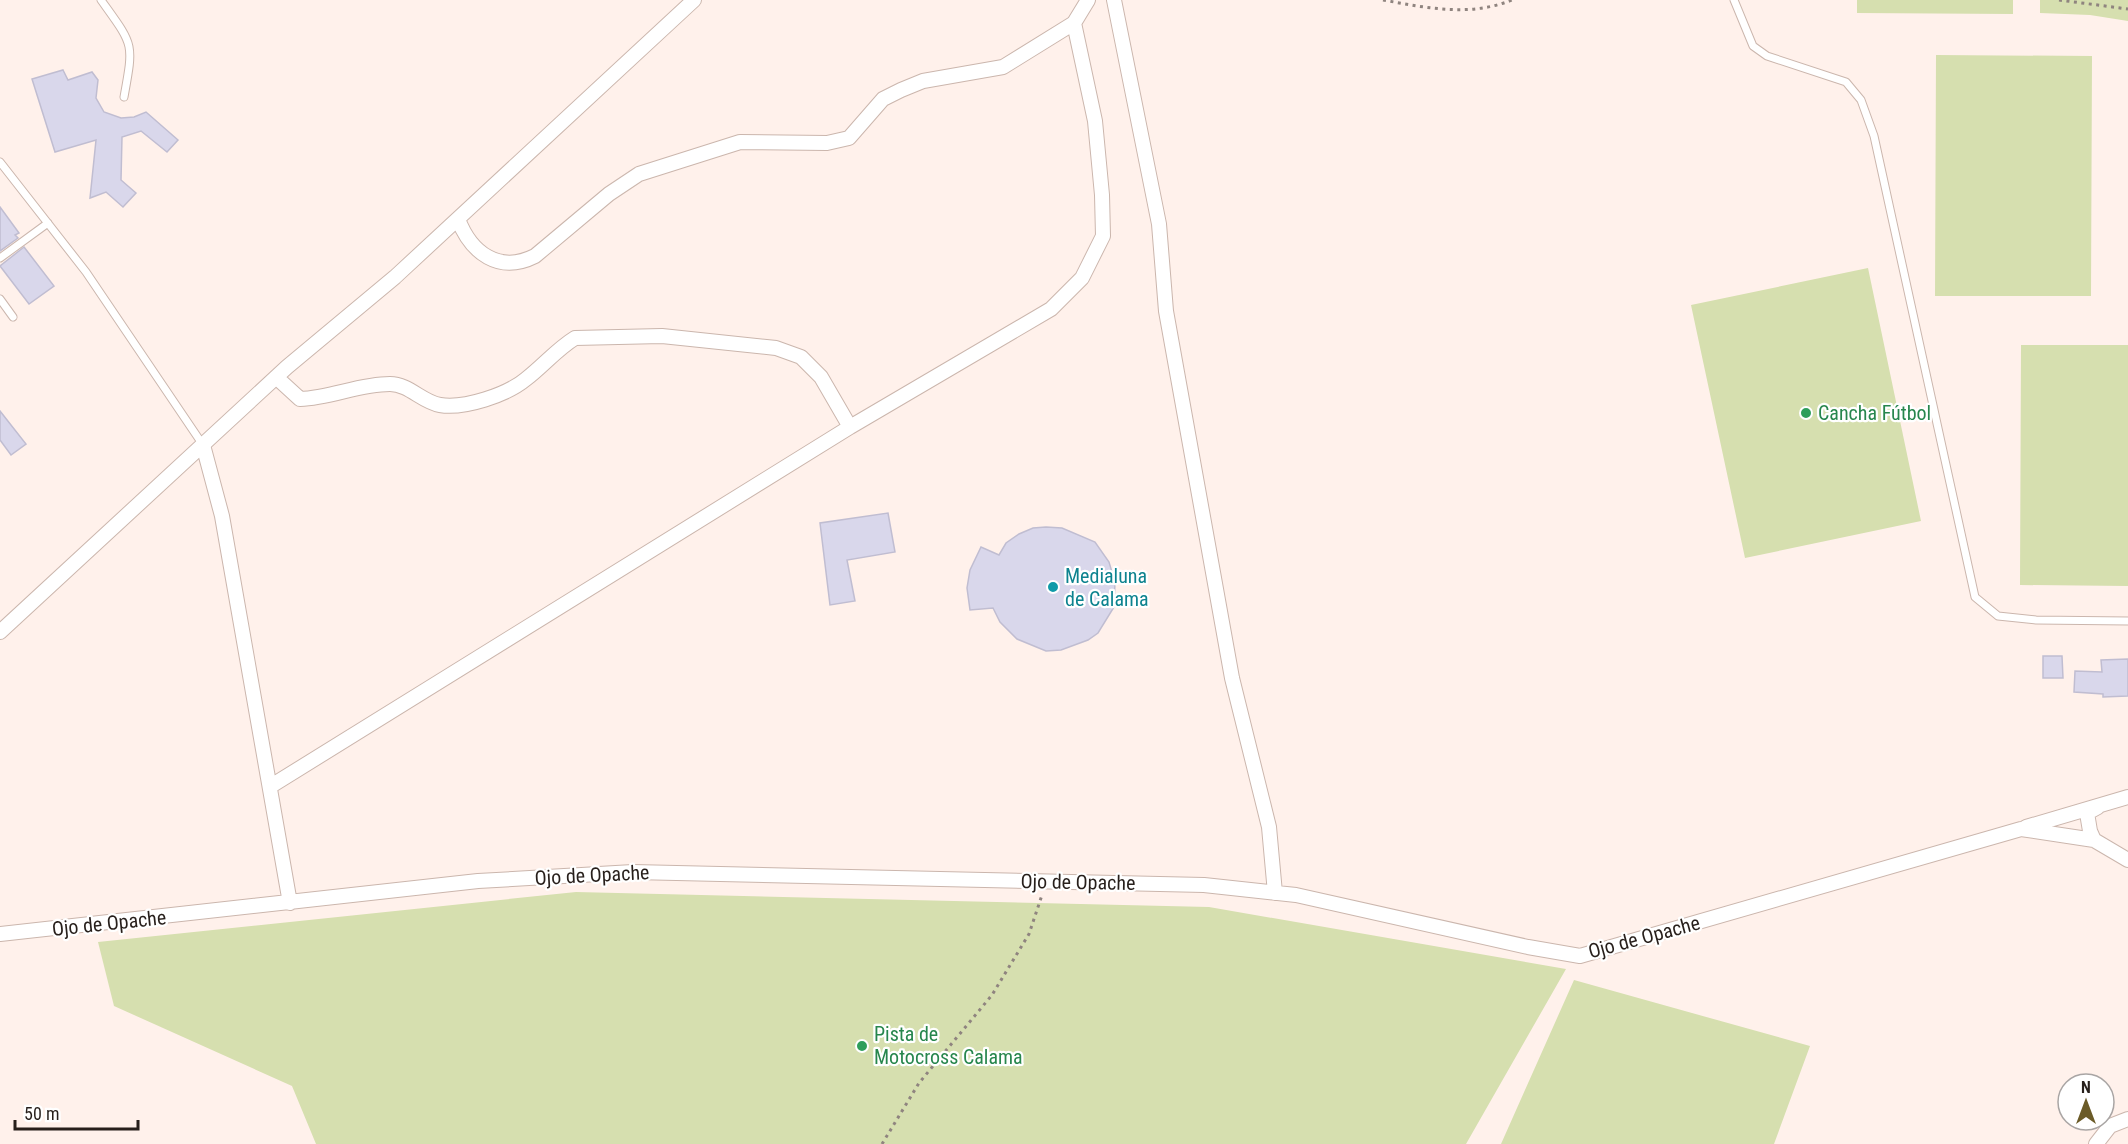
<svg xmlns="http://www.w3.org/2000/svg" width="2128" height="1144" viewBox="0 0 2128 1144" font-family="'Roboto Condensed',sans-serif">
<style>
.green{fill:#d6dfaf}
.building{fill:#d9d7eb;stroke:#c0bdd1;stroke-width:1.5}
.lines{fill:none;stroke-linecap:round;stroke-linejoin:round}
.service-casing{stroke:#cbb6ad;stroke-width:9}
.minor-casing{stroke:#cbb6ad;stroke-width:16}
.path{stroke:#8f847f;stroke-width:3;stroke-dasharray:3 4.5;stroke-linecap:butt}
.service{stroke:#fff;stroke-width:7}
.minor{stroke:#fff;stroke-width:14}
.leisure-dot{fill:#2e9e5b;stroke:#fff;stroke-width:2}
.culture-dot{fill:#0f9aa8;stroke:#fff;stroke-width:2}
.labels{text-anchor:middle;stroke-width:4.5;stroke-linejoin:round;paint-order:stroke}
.leisure-label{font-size:20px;fill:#27864d;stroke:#fff;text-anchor:start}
.culture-label{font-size:20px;fill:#0d838f;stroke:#fff;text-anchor:start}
.street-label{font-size:20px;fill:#271f1b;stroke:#fff}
</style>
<rect width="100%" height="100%" fill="#fff1eb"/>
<path class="green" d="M1857 0H2013V14L1857 13Z
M2040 0H2128V21L2090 15 2040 13Z
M1936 55 2092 56 2091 296H1935Z
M1868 268 1921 521 1745 558 1691 305Z
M2021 345H2128V586L2020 585Z
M576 892 1209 907 1566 969 1466 1144H316L292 1086 114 1006 98 942Z
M1574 980 1810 1046 1774 1144H1501Z"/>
<path class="building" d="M63 70 68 80 92 72 98 80 96 98 104 112 121 118 134 117 146 112 178 140 167 152 141 131 122 137 121 180 136 193 123 207 106 192 90 198 96 140 55 152 32 79Z
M0 207 19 233 15 235 18 238 0 251Z
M24 247 54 286 29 304 0 266Z
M0 411 26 444 11 455 0 440Z
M888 513 895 552 847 560 855 601 830 605 820 523Z
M1046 527 1062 528 1095 542 1109 562 1115 582 1114 607 1098 633 1088 640 1061 650 1046 651 1017 639 1000 622 993 608 970 610 967 588 970 570 981 547 999 555 1006 543 1019 534 1033 528Z
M2043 656H2062L2063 678H2043Z
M2128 659V696L2103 697V694L2074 692 2075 671 2102 672 2101 660Z"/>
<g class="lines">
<g class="service-casing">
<path id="service" d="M101 0C134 46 134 42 124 97
M1734 0 1753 46 1767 56 1846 82 1861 100 1874 136 1975 597 1998 616 2036 620 2128 621
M0 162 86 272 203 445
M0 258 48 223
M0 299 13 317"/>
</g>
<g class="minor-casing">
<path id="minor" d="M1114 0 1159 224 1166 311 1232 678 1269 827 1275 893
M458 219C471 253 499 274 535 256L609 194 639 174 740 142 827 143 849 138 883 99 901 90 923 81 1003 67 1074 23
M276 377 300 399C331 398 359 384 390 384 409 384 422 402 440 405 464 409 507 395 526 379 543 366 557 349 575 338L662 336 776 348 801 357 821 377 850 427
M203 445 222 516 290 903
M0 632 287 367 395 277 694 0
M271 786 850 427 1051 309 1082 278 1103 236 1102 195 1095 121 1074 23 1088 0
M2026 827 2128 797
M2094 840 2090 831 2087 813 2098 807
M0 934 478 881 633 872 1204 885 1296 895 1528 947 1580 956 2021 829 2094 840 2128 860
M2096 1144 2110 1126 2128 1119"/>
</g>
<path class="path" d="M1383 0C1427 8 1470 17 1512 0
M2059 0 2128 9
M882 1144 919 1083 992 995 1029 934 1042 895"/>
<use href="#service" class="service"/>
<use href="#minor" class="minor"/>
</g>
<g class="leisure-dot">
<circle cx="1806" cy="413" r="6"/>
<circle cx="862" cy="1046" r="6"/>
</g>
<circle class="culture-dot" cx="1053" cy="587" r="6"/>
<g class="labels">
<g class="leisure-label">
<text x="1818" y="420">Cancha Fútbol</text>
<text x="874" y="1041">Pista de<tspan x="874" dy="23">Motocross Calama</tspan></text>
</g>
<g class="culture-label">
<text x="1065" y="583">Medialuna<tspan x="1065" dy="23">de Calama</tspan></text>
</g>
<g class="street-label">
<text transform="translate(592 875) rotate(-3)" y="7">Ojo de Opache</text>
<text transform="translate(1078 882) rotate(1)" y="7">Ojo de Opache</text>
<text transform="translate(109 923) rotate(-6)" y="7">Ojo de Opache</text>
<text transform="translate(1644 937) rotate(-15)" y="7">Ojo de Opache</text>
</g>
</g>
<g transform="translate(2086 1102)"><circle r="28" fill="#ffffff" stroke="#a9a5a4" stroke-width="1.5"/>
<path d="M0-4.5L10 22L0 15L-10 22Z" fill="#6b5b28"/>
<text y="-9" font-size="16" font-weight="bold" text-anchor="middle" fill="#271f1b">N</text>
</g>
<path d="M15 1120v9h123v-9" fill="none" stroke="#271f1b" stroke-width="3"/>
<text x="24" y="1120" font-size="18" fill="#271f1b" stroke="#ffffff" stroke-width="4.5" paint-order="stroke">50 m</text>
</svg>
